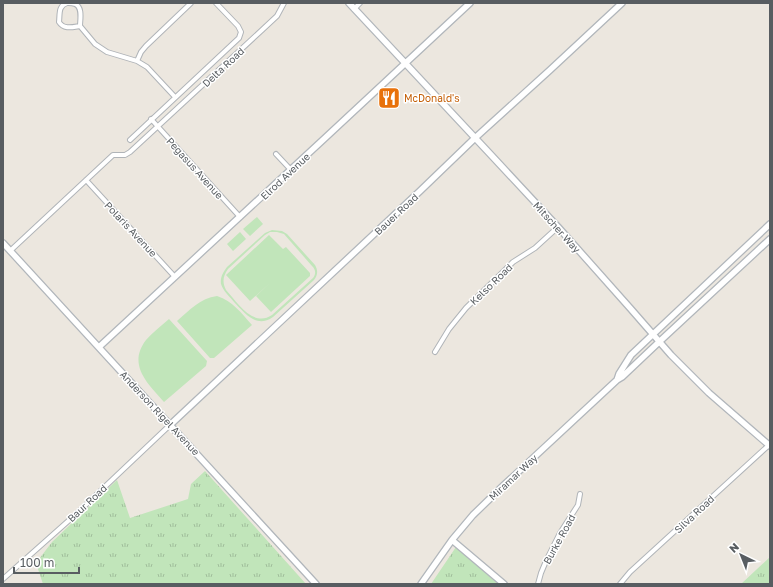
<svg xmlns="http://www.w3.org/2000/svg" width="773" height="587" viewBox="0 0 773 587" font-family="'Golos Text',sans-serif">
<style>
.grass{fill:url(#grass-tufts)}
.pitch{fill:#c1e5ba;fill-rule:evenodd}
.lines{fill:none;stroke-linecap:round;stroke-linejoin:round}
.street-casing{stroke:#b0b4b8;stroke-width:6}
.secondary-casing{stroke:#b1b6bb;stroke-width:8}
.street{stroke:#fff;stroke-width:4}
.secondary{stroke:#fff;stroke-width:5.5}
.labels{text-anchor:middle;stroke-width:3;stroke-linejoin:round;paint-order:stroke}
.street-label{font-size:10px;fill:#585d61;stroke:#fff}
.food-label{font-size:10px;fill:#c56008;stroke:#fff;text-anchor:start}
</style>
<defs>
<pattern id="grass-tufts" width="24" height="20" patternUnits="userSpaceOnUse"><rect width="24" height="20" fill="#c1e5ba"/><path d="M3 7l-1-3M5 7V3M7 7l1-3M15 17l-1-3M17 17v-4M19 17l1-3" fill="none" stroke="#a0bd9b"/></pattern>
</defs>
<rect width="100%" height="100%" fill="#ece7df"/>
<path class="grass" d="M205 471 306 584H43L36 563 52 542 117 480 130 518 188 499 191 484Z
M456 547 498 584H431Z
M770 557V584H741Z"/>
<path class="pitch" d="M257 217 263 224 250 236 243 229Z
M272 230 282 231 287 234 315 265C318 270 318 275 314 280L273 317C256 329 245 313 234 302 230 297 223 291 221 284 220 278 223 272 227 267L265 233ZM270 232H277L284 234 312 266C316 270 316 274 313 278L272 315C253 328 237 302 226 290 222 282 223 276 228 269L265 235Z
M240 232 246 239 233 251 227 244Z
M269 235 283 249 286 247 310 273V276L271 312 256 296 271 282 250 301 226 275Z
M217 296C233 301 241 313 252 325L214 358H210L177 321C190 310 200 298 217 296Z
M169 319 207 361 206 366 164 402C148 384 127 365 146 340 152 333 161 326 169 319Z"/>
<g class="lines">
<g class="street-casing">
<path id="street" d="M67 3C58 6 60 14 59 22 64 30 73 27 80 26
M68 3C71 3 73 3 75 4 83 7 80 20 80 26L95 44 107 52 137 61 147 67 175 97
M354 9 360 3
M137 61 141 52 146 46 191 3
M151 119 240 217
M130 140 239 38 241 32 238 26 216 3
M276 154 291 170
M86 180 175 277
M10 251 113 155H125L130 152 262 30 277 16 284 3
M435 352 449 329 466 308 513 262 535 248 558 227
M3 579 75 515 170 425
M538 584 541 573 546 561 560 533 578 505 580 494
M620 584 630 572 769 445"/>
</g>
<g class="secondary-casing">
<path id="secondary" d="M349 3 492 156 558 227 630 308 671 355 709 393 770 446
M3 243 316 584
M99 347 325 138 470 3
M617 380 619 374 631 355 770 224
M170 425 420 191 475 138 550 70 622 3
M452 540 504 584
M421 584 452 540 473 515 503 486 617 380 622 377 659 342 770 239"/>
</g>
<use href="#street" class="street"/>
<use href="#secondary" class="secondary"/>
</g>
<defs>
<g id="restaurant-square" transform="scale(1.15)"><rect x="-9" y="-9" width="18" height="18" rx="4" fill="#e8710a" stroke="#fff"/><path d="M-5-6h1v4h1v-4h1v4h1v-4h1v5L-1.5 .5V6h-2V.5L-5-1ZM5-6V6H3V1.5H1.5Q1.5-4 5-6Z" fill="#fff"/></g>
</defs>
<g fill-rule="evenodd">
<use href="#restaurant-square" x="389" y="98"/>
</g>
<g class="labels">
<g class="street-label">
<text transform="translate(223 67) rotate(-43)" y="4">Delta Road</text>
<text transform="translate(195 168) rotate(48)" y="4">Pegasus Avenue</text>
<text transform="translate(285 176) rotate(-43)" y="4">Elrod Avenue</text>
<text transform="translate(396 214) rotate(-43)" y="4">Bauer Road</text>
<text transform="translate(557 227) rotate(48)" y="4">Mitscher Way</text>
<text transform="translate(131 229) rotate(47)" y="4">Polaris Avenue</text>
<text transform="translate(491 284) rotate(-44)" y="4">Kelso Road</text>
<text transform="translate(160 413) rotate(47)" y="4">Anderson Rigel Avenue</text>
<text transform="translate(513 477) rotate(-43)" y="4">Miramar Way</text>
<text transform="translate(87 503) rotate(-43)" y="4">Baur Road</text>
<text transform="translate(694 514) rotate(-43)" y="4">Silva Road</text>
<text transform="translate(559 539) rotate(-61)" y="4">Burke Road</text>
</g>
<g class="food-label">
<text x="404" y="102">McDonald's</text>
</g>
</g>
<rect width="773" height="587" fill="none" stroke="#585d61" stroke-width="8"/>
<g transform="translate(741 555) rotate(317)" stroke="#ffffff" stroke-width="3" paint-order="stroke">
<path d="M0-3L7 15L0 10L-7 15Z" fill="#585d61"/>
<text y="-6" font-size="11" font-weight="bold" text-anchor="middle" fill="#585d61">N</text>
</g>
<path d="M14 567v6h65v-6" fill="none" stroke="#585d61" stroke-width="2"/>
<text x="20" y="567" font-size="12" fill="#585d61" stroke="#ffffff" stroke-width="3" paint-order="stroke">100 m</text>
</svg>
